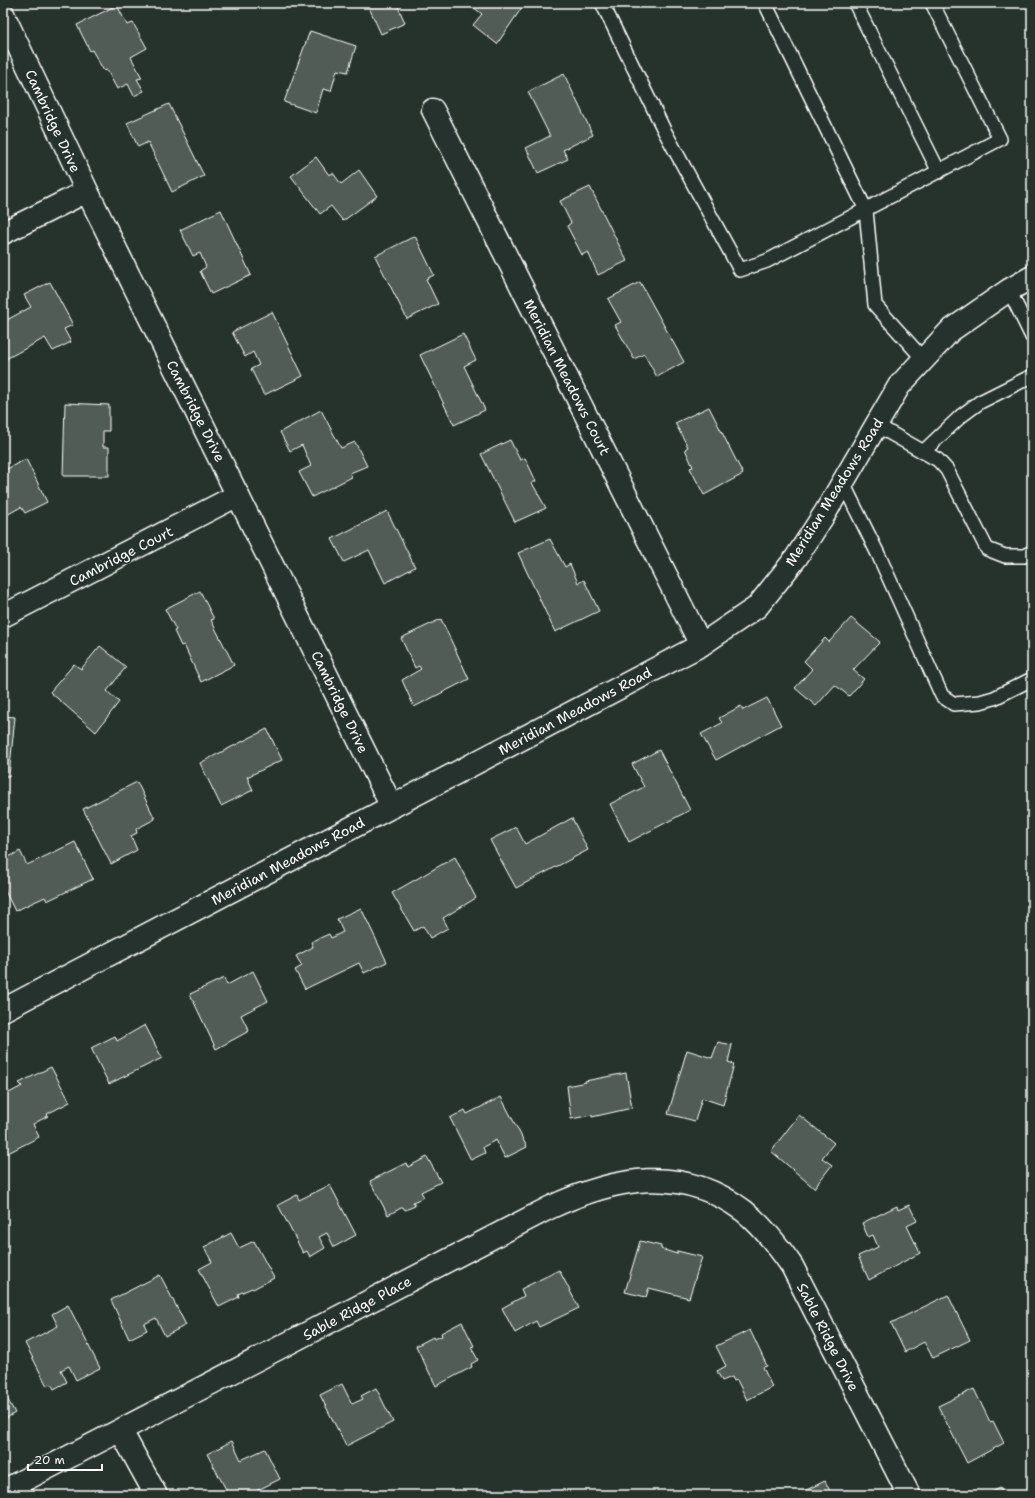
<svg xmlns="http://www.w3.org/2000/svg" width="1035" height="1498" viewBox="0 0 1035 1498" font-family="'Shantell Sans',sans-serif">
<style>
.building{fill:#515c57;stroke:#fff}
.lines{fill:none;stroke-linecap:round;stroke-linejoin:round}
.lane-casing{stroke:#fff;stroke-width:16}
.street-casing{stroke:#fff;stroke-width:25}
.lane{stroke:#26332d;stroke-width:13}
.street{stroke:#26332d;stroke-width:22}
.labels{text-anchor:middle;stroke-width:3;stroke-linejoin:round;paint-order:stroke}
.street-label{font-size:14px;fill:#fff;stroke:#26332d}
</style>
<rect width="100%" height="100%" fill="#26332d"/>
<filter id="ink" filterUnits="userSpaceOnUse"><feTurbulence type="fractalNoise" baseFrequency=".025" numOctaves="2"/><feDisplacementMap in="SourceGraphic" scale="8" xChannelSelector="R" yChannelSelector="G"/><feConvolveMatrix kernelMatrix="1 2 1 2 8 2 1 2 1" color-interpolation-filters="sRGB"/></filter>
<g filter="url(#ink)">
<path class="building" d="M367 3H400L397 4 405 23 381 34Z
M477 3H525L497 44 473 25 482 14 473 7Z
M117 5 127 25 133 23 147 48 131 57 142 78 137 79 144 91 134 96 128 84 117 89 107 70 104 71 92 50 90 51 77 25Z
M310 31 356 46 348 72 337 70 331 91 323 89 316 113 284 102Z
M564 74 593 135 563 150 568 159 538 173 526 148 550 136 528 92Z
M169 104 204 176 172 192 148 142 138 147 127 123Z
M316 157 329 175 333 173 341 184 359 170 377 196 343 221 331 206 320 214 291 176Z
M590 187 627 261 598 275 588 252 582 255 567 226 571 223 560 201Z
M221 210 251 275 211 294 200 271 206 267 200 253 193 256 180 230Z
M415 236 434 275 426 279 438 304 407 319 375 256Z
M50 282 73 325 64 329 71 342 53 351 45 338 4 360 3 358V322L31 307 24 295Z
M640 282 684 362 657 377 644 354 634 359 615 325 621 322 608 299Z
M272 312 303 376 264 395 251 369 259 365 253 352 245 357 232 332Z
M463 334 476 360 464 366 485 410 454 425 420 355Z
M65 403 109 405V431H103V447H109V476H63Z
M709 407 743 474 704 495 690 468 693 467 685 449 688 447 675 423Z
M321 410 341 448 355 442 367 466 350 473 352 477 312 497 299 472 311 466 302 445 290 451 280 432Z
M510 440 520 460 525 458 536 481 532 483 546 508 515 522 481 454Z
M26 459 47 502 25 513 21 507 3 517V471Z
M387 511 415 567 385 583 369 550 344 562 332 539Z
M550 539 565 567 570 564 578 583 584 580 599 611 555 632 518 553Z
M200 591 214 619 211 620 234 665 201 682 184 645 181 646 174 631 176 630 165 609Z
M851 618 880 642 853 670 864 679 849 696 835 685 816 706 795 688 812 669 804 661 825 638 829 642Z
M441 619 469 679 414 707 402 680 421 669 419 666 415 668 401 638Z
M100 646 126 667 107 691 119 702 96 732 50 692 74 664 81 669Z
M767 698 781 725 716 760 701 734 722 723 719 718 741 706 743 710Z
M3 716 15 717 9 776H3Z
M267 729 282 760 247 777 253 790 221 806 200 763Z
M659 750 690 810 629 842 610 804 644 787 632 764Z
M137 782 155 819 136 829 137 833 131 836 137 850 111 864 83 809Z
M572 818 588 850 516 888 490 840 516 827 525 844Z
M75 842 93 879 47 901 45 897 15 911 3 887V860L20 851 27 865Z
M455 857 476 898 443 918 448 928 430 938 423 926 414 931 392 893Z
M361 908 387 962 364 973 359 963 305 989 295 970 302 966 296 956 313 947 311 942 329 934 331 938 343 932 337 919Z
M253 971 268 1001 241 1015 249 1031 216 1049 190 994 224 978 227 985Z
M145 1025 162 1058 109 1084 91 1048 115 1036 117 1041Z
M718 1042 732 1045 728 1062 734 1064 723 1105 702 1098 695 1121 668 1114 687 1050 712 1058Z
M51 1067 70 1102 47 1114 48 1116 33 1124 39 1137 6 1154 3 1149V1093L7 1090 9 1093 22 1086 19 1083Z
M626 1073 632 1108 592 1117V1115L571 1119 567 1086 586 1082 585 1081Z
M501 1097 527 1147 505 1158 496 1140 483 1147 485 1153 471 1160 450 1118 465 1110 467 1114Z
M799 1115 834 1143 822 1158 832 1165 814 1188 771 1151Z
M427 1157 441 1182 421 1192 424 1197 413 1202 415 1206 405 1210 403 1207 388 1215 370 1181 406 1163 408 1167Z
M330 1185 356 1235 334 1247 327 1233 319 1237 325 1248 310 1257 307 1251 303 1253 278 1205 297 1195 299 1200Z
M909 1205 917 1221 907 1226 920 1253 869 1280 858 1256 878 1247 873 1235 868 1237 862 1223 897 1206 898 1210Z
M231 1233 239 1248 254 1241 274 1278 253 1289 252 1288 238 1294 239 1297 219 1307 199 1269 212 1262 204 1247Z
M640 1241 661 1246V1249L677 1254V1251L702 1257 689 1298 649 1288 646 1297 625 1292Z
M559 1270 579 1308 539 1327 536 1321 515 1333 502 1308 524 1296 521 1289Z
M160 1275 186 1325 165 1336 156 1318 144 1324 147 1330 129 1339 111 1300Z
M948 1295 970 1340 933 1358 924 1342 905 1352 891 1323Z
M68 1305 100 1368 76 1380 69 1366 61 1370 67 1382 54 1389 51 1384 47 1386 25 1343 58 1326 52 1314Z
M462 1322 474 1346 471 1347 478 1360 471 1364 472 1367 436 1386 416 1346 433 1337 434 1339 442 1336 441 1333Z
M750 1330 767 1366 763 1367 772 1387 747 1400 737 1380 734 1381 732 1377 722 1381 717 1371 726 1366 716 1346Z
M342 1384 352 1404 363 1399 361 1396 376 1388 393 1422 346 1446 320 1395Z
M974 1389 990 1422 993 1421 1004 1443 967 1463 938 1406Z
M3 1391 15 1413 3 1420Z
M232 1441 241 1460 265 1449 280 1479 248 1495H229L207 1454Z
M825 1481 832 1495H796Z
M1000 1488 1004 1495H986Z"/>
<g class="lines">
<g class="lane-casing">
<path id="lane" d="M602 3 664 130 740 270 767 261 1000 139 932 3
M765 3 866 210 875 305 924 360
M855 3 939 172
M1009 290 1032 337
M876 425 938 460 947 470 987 549 1005 556H1024L1032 552
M923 452 961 416 980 402 1032 376
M843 483 879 556 942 696 954 704 980 702 994 698 1032 679"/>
</g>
<g class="street-casing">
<path id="street" d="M3 14 87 191 392 807
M433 110 701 645
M3 233 87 191
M3 616 238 495
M3 1010 701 645 757 607 796 558 825 513 899 386 950 331 1009 290 1032 277
M121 1431 156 1495
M3 1491 549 1208C615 1177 682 1164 744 1211 763 1226 778 1246 792 1266L909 1495"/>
</g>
<use href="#lane" class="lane"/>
<use href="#street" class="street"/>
</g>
</g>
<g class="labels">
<g class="street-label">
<text transform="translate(53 121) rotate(65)" y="5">Cambridge Drive</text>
<text transform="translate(567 377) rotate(63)" y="5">Meridian Meadows Court</text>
<text transform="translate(196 411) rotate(63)" y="5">Cambridge Drive</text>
<text transform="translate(834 492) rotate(-58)" y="5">Meridian Meadows Road</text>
<text transform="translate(121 556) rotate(-27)" y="5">Cambridge Court</text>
<text transform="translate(340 702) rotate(64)" y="5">Cambridge Drive</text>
<text transform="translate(575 711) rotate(-28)" y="5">Meridian Meadows Road</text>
<text transform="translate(288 861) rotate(-28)" y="5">Meridian Meadows Road</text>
<text transform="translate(357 1308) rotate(-28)" y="5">Sable Ridge Place</text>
<text transform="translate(828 1337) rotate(63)" y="5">Sable Ridge Drive</text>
</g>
</g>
<rect width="1035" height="1498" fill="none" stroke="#26332d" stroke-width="16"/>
<rect x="8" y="8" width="1019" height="1482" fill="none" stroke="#fff" stroke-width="1.5" filter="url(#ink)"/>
<path d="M28 1464v6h74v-6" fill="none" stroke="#ffffff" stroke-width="2"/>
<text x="34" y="1464" font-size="12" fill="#ffffff" stroke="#26332d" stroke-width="3" paint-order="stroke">20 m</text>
</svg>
